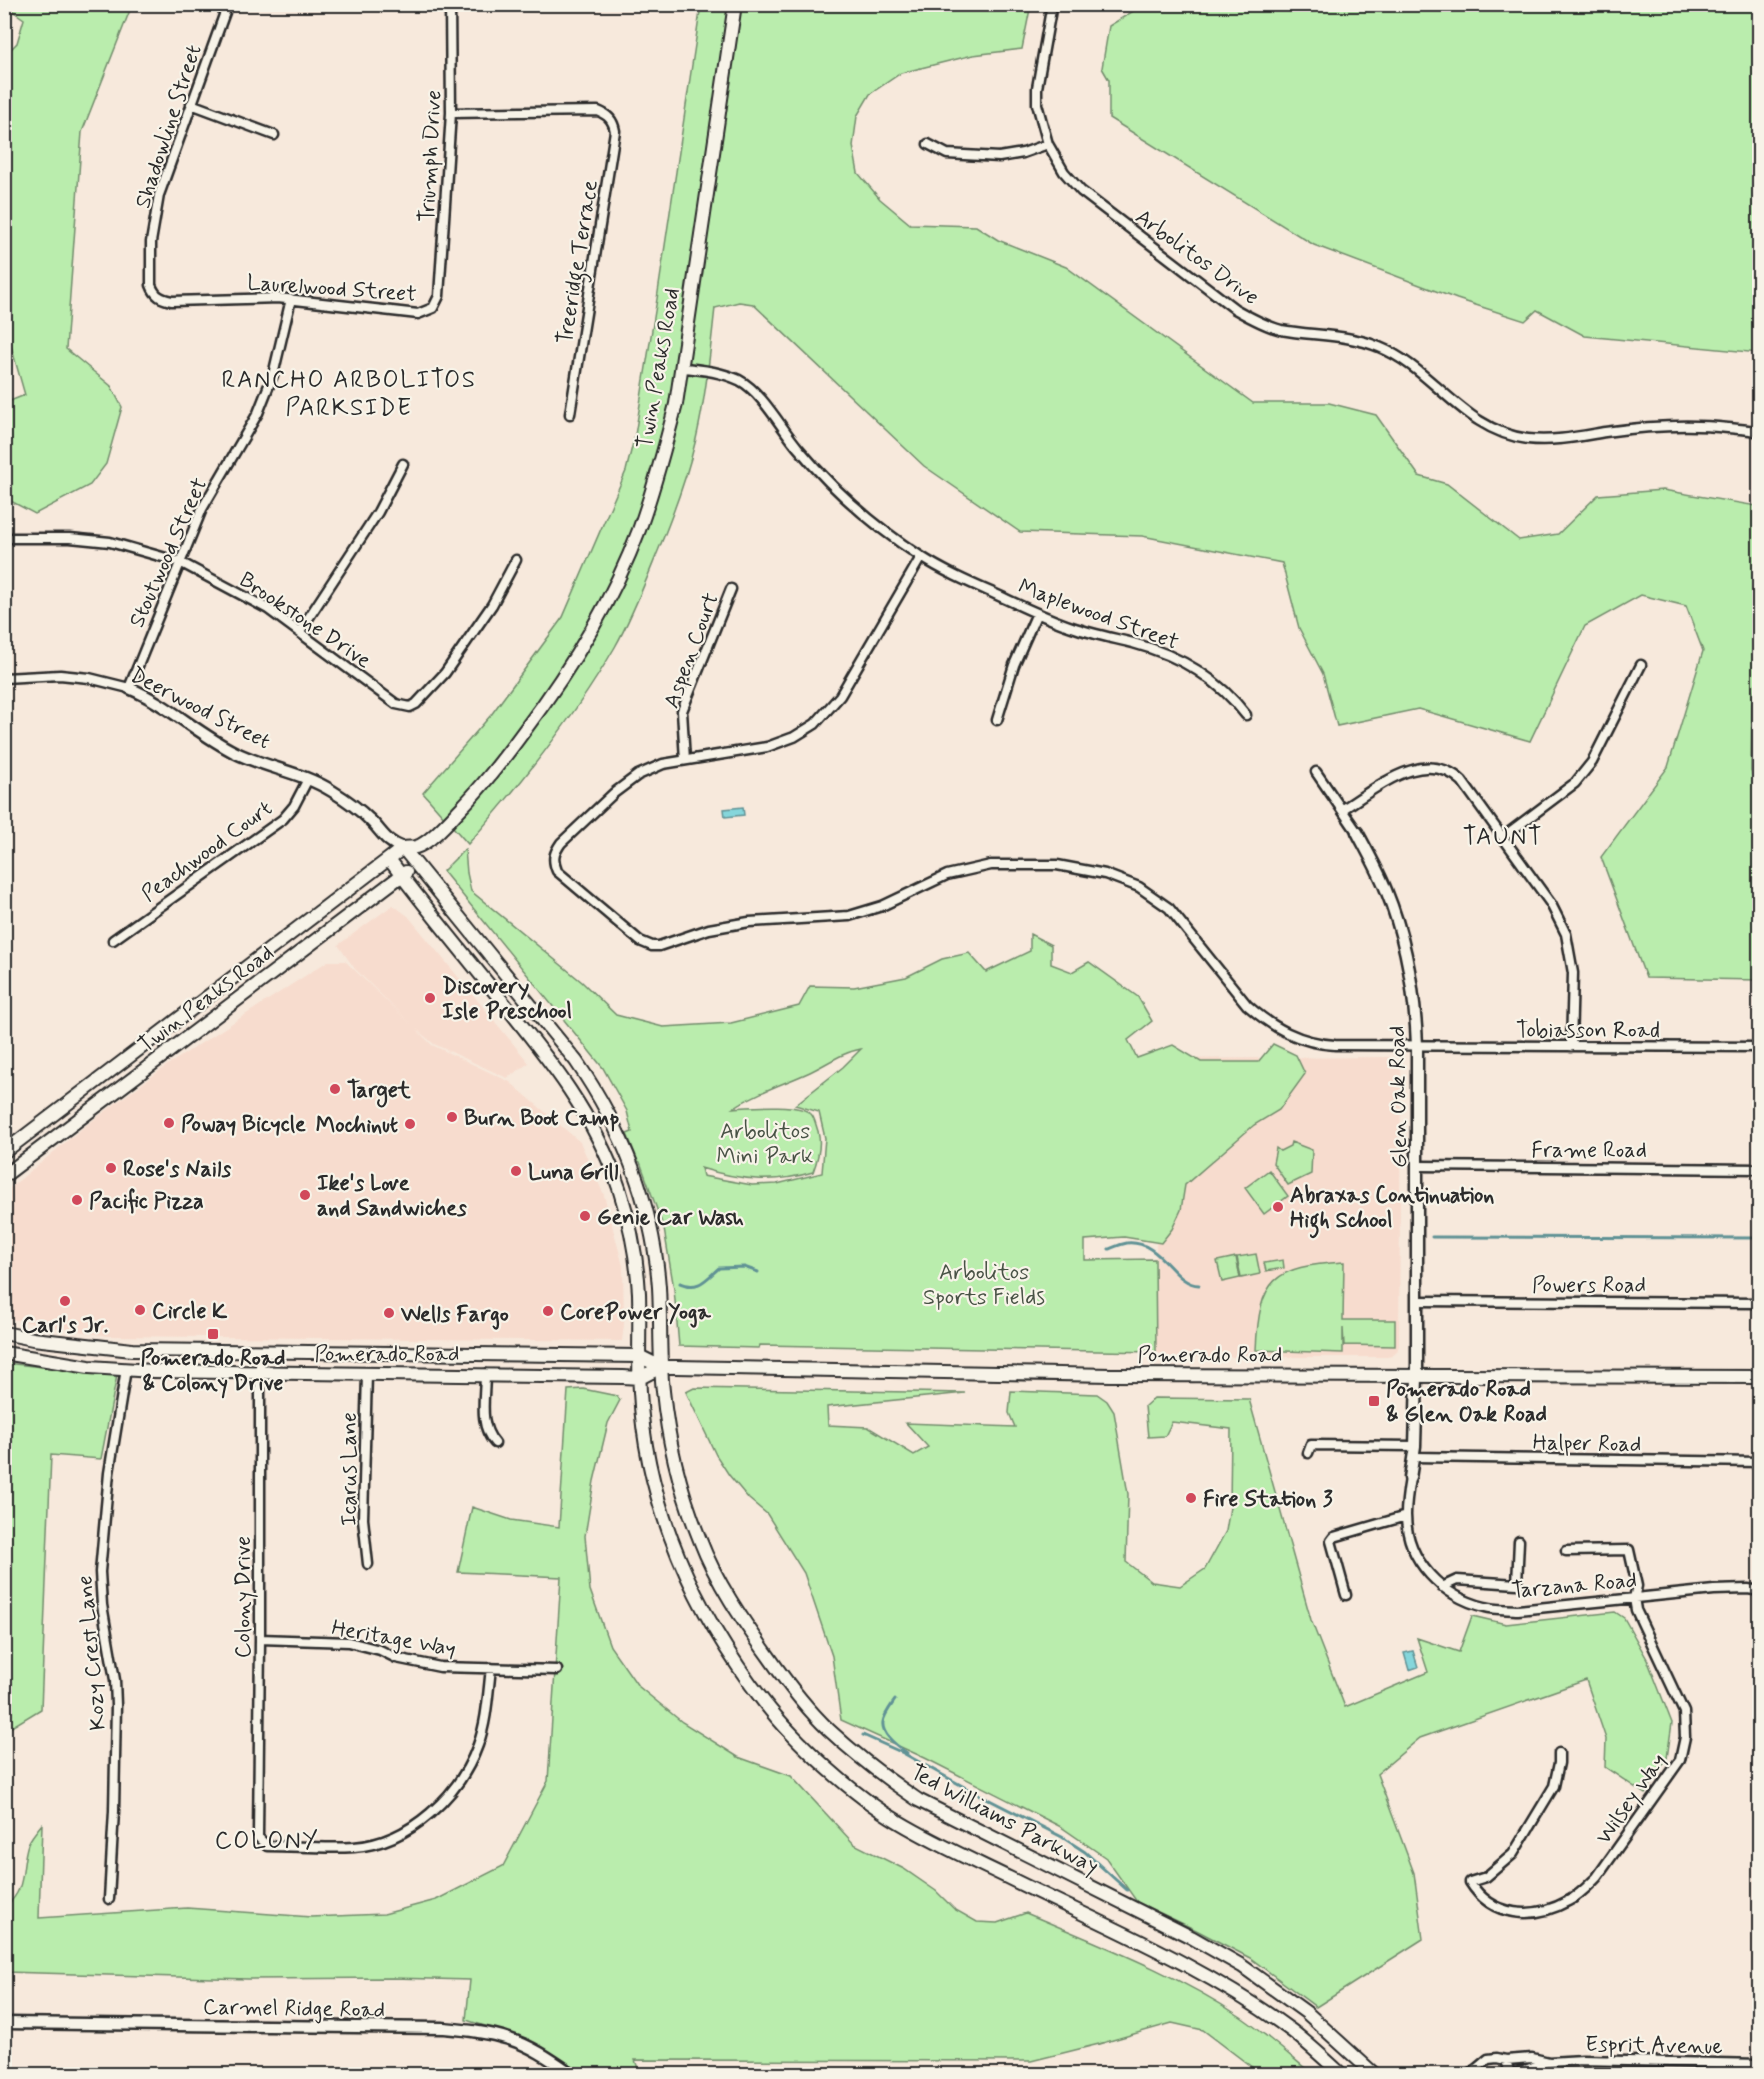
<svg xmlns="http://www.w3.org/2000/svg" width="1764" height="2079" viewBox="0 0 1764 2079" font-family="Mynerve,sans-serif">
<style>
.built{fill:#f7dcce}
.green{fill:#baedad;stroke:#728c6c;stroke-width:1.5;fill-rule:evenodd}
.water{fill:#85d6db;stroke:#619295;stroke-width:1.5}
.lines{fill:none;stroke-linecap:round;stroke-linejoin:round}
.stream{stroke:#619295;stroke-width:3}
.minor-casing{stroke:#2b2b2b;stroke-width:13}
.tertiary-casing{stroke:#2b2b2b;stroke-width:15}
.primary-casing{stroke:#2b2b2b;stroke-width:16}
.minor{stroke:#f7f3e8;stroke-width:8}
.tertiary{stroke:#f7f3e8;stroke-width:10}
.primary{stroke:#f7f3e8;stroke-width:12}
.poi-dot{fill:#d1495b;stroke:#f7f3e8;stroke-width:2}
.labels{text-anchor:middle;stroke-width:4.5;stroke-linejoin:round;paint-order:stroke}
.street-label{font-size:22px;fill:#2b2b2b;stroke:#f7f3e8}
.poi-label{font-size:22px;font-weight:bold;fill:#2b2b2b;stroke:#f7f3e8;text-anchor:start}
.park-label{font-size:22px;fill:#485245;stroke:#f7f3e8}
.neighbourhood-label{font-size:24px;letter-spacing:1.5px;fill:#2b2b2b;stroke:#f7f3e8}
</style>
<rect width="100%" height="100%" fill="#f7e9dc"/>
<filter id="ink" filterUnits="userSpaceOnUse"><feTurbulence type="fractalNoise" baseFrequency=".0167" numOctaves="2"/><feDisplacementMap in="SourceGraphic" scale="12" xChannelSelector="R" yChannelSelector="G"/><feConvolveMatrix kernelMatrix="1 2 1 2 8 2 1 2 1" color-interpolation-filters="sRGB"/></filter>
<g filter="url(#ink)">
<path class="built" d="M393 905 408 916 529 1063 507 1078 434 1044 416 1029 432 1045 510 1082 580 1142 604 1195 623 1266 624 1325 622 1341 108 1336 5 1318V1192L84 1127 166 1066 328 961H345L411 1024 355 969 338 945Z
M1390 1057 1401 1068 1399 1345 1397 1352 1392 1356 1387 1357H1169L1156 1352V1059Z"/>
<path class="green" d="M1003 4 1030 9 1022 49 973 55 901 73 870 94 857 116 853 146 858 173 880 199 910 224 976 226 998 240 1066 267 1253 403H1329L1376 415 1419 476 1447 484 1519 540 1558 534 1598 495 1663 490 1757 506 1754 516 1760 520V666L1752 704 1751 771 1760 796 1759 980 1646 978 1601 857 1668 767 1703 651 1686 606 1641 595 1585 626 1530 741 1418 709 1337 726 1323 674 1299 628 1282 563 1142 536 1020 532 924 466 753 304 739 302 715 308C710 352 706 396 696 439 687 477 673 515 658 551 645 583 632 617 615 647 574 718 522 783 468 844L423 793 491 715 563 617 626 471 635 435 657 299 701 5Z
M4 5H132L82 132 66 349 111 386 122 407 106 464 90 485 35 514 5 498V403L25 395 5 325V55L17 43 24 19Z
M1143 5H1759V353L1585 336 1537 310 1525 321 1457 299 1314 245 1109 118V80L1102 68 1109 26Z
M465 849 467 873 471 891 582 982 616 1015 663 1027 731 1023 799 1006 810 986 854 987 906 977 942 959 969 953 986 972 1030 951V934L1051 945V964L1072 972 1089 962 1138 997 1152 1021 1128 1040 1137 1058 1173 1045 1201 1062H1258L1273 1044 1296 1055 1305 1074 1279 1110 1254 1125 1185 1185 1181 1210 1172 1229 1161 1243 1124 1237 1085 1240V1260L1155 1259 1156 1352 760 1345 759 1348 679 1346 674 1289 664 1229 640 1162 638 1161 627 1134 632 1132 627 1111 603 1068 443 871ZM861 1049 843 1067 795 1105 819 1112 825 1138 822 1173 777 1184 752 1185 703 1176 701 1168C739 1180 774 1184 813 1172 818 1159 822 1145 818 1131 816 1126 815 1118 811 1114 799 1102 749 1107 733 1108 757 1092 784 1084 810 1072 827 1064 843 1052 861 1049Z
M1291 1142 1312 1150 1311 1174 1288 1185 1273 1163 1276 1148 1280 1151 1290 1146Z
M1269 1170 1288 1196 1264 1214 1245 1188Z
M1256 1254 1260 1274 1241 1278 1237 1257Z
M1236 1257 1240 1278 1222 1282 1217 1261Z
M1283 1260 1284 1268 1266 1271 1264 1263Z
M1344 1262 1343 1320H1395V1346L1344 1345 1343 1328V1353L1256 1350C1259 1279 1273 1266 1344 1262Z
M5 1363 117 1375 101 1459 51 1455 41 1709 5 1731Z
M694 1388 965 1393 827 1407 828 1425 868 1427 914 1455 928 1447 906 1423 1015 1427 1009 1413 1011 1391 1097 1394 1107 1401 1114 1412 1128 1494 1126 1562 1152 1582 1180 1586 1205 1569 1226 1531 1230 1507 1231 1429 1172 1422 1165 1436 1148 1437 1145 1406 1154 1398 1249 1399 1311 1620 1345 1707 1428 1672 1417 1638 1459 1652 1472 1616 1506 1624 1615 1612 1624 1618 1647 1659 1672 1723 1667 1758 1645 1794 1605 1767 1606 1739 1586 1680 1420 1738 1377 1774 1414 1873 1423 1939 1316 2007 1250 1958 1196 1930 1137 1902 1106 1858 1061 1827 925 1758 841 1720 832 1656 804 1573 767 1514 749 1499 729 1475 716 1455 686 1392Z
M583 1389 617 1396 620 1400 608 1423 594 1481 585 1536 590 1590 610 1646 638 1686 682 1722 738 1757 791 1776 854 1844 904 1869 936 1891 954 1909 977 1922 997 1923 1026 1913C1098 1944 1175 1973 1241 2017 1266 2034 1289 2055 1312 2074H1261L1203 2030 1172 2023 1099 2044 1031 2061 635 2060 640 2074H579L520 2037 466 2020 470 1980 393 1978 248 1979 5 1972V1907C28 1888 20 1869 28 1844 31 1837 37 1830 42 1824L39 1918 187 1908 311 1917 384 1914 436 1900 503 1866 548 1781 561 1577 458 1572 472 1507 511 1520 559 1527 568 1390Z"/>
<path class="water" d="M743 807 744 815 725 817 724 809Z
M1413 1651 1418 1667 1409 1670 1404 1653Z"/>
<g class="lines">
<path class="stream" d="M1432 1237 1760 1238
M1109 1249C1114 1247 1121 1244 1127 1243 1162 1240 1173 1285 1199 1285
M680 1283C699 1291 706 1279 719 1268L744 1267 758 1272
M895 1700C891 1706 884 1715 883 1722 881 1735 898 1747 907 1753
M863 1735 903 1753 966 1788 1062 1837 1085 1852 1127 1890"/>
<g class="minor-casing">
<path id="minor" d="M228 4 159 195 151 242V285C155 296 161 299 172 301L278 298 418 314 433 308 439 296 451 113 450 4
M1052 4 1037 88V104L1048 144 1064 172 1081 191 1235 309C1249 317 1265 326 1281 330 1314 336 1348 334 1379 347 1434 369 1463 431 1528 439 1554 442 1581 436 1605 432 1647 426 1687 423 1728 428 1738 429 1749 429 1760 432
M191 104 274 135
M451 113 598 111C608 115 613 120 615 131L570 414
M928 144 947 154 999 157 1023 153 1048 144
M681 368C700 369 721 372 739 380 762 392 781 428 798 448 833 490 874 526 920 556 943 571 968 582 993 593 1019 605 1045 618 1072 627 1092 634 1113 638 1133 643 1178 655 1218 678 1246 715
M4 538H70L110 542 180 562 268 609 396 704 410 707 416 704 445 673 492 605 516 560
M921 557 840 696 815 724 794 737 767 747 663 764 638 775 614 793 561 843C554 853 552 859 557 871L640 941 652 946H659L709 929 749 922 849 916 882 906 947 875 991 865H1057L1105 874 1139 887 1169 908 1247 1005C1273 1028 1300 1043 1335 1045L1760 1047
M300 631 378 512 403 464
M4 678 60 675 89 678 129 688 202 509 258 413 273 375 291 299
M997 720 1014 665 1037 613
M685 760 682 711 731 589
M1316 772 1357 832
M1343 809C1377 788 1424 746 1462 781L1551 904 1566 934 1573 973 1571 1047
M1503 837 1575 783 1592 762 1641 665
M113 940 283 819 294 806 308 779
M1417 1166 1760 1169
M1417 1301 1760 1303
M260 1353V1639L258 1837 267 1846C296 1846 326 1849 354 1847 410 1843 460 1795 478 1745 487 1721 488 1693 491 1668
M367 1374 363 1519 368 1564
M485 1374C485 1397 478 1425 495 1443
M1308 1453 1311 1445 1415 1446
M1414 1457 1760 1462
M1410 1478C1408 1490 1406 1503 1406 1515 1406 1561 1443 1597 1485 1607 1495 1610 1507 1609 1518 1610L1714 1590 1748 1589 1760 1591
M1442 1587 1457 1580 1517 1584 1519 1541
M1346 1595 1331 1541 1334 1537 1406 1516
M260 1639 349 1642 380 1650 396 1658 440 1667 557 1670
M1559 1753V1763L1554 1786 1513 1854 1486 1877 1470 1882C1492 1918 1534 1920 1568 1901 1579 1896 1588 1886 1597 1877L1680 1760 1685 1737 1684 1712 1636 1610 1634 1598 1637 1586 1629 1550 1566 1551
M109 1899 114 1811 116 1705 115 1680 102 1605 100 1572 109 1473 126 1369
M1506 2060 1510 2074
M1470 2074 1488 2059 1497 2058 1506 2060 1532 2058 1549 2062 1583 2060 1760 2064
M1514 2074 1547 2062"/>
</g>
<g class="tertiary-casing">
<path id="tertiary" d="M129 688C167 704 197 733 234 752 266 768 302 772 332 791 345 799 358 808 369 819 382 831 385 842 403 848
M1357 832C1367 851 1378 870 1386 890 1406 939 1415 993 1417 1045V1377L1415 1446 1410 1478
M4 2023 443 2028C465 2030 488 2032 509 2039 532 2046 553 2061 572 2074"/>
</g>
<g class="primary-casing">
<path id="primary" d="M403 848 576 1061C622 1128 653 1205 659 1287 661 1322 659 1357 663 1391 668 1442 681 1493 700 1540 716 1582 743 1621 769 1657 787 1683 807 1709 829 1730 857 1756 887 1779 918 1800L1191 1937 1242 1966 1307 2013 1374 2074
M389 859C425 907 464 954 502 1001 549 1059 595 1116 619 1188 630 1222 637 1258 639 1293 640 1326 638 1360 640 1392 646 1506 695 1613 764 1702 795 1742 854 1796 899 1822 934 1843 972 1860 1009 1878 1104 1925 1206 1967 1292 2031 1309 2044 1325 2059 1341 2074
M4 1152 403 848C407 847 412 848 416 847 431 843 453 816 464 805 486 782 505 757 524 731 570 670 612 602 639 530 654 489 665 447 676 404L735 4
M4 1176 406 872
M4 1333 33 1339 132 1350 639 1356 661 1367
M4 1353 89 1367 153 1371 623 1377 640 1378 661 1367H676L1111 1375 1760 1377"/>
</g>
<use href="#minor" class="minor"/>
<use href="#tertiary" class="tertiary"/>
<use href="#primary" class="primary"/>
</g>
</g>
<g class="poi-dot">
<circle cx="430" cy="998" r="6"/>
<circle cx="335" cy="1089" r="6"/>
<circle cx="452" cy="1117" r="6"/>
<circle cx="169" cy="1123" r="6"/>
<circle cx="410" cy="1124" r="6"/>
<circle cx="111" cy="1168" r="6"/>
<circle cx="516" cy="1171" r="6"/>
<circle cx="305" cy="1195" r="6"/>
<circle cx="77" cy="1200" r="6"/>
<circle cx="1278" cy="1207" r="6"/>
<circle cx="585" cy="1216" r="6"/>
<circle cx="65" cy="1301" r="6"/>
<circle cx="140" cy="1310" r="6"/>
<circle cx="548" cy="1311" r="6"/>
<circle cx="389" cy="1313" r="6"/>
<rect x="207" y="1328" width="12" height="12" rx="3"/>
<rect x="1368" y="1395" width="12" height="12" rx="3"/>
<circle cx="1191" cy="1498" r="6"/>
</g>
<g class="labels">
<g class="street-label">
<text transform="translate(167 126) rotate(-72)" y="8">Shadowline Street</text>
<text transform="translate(429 156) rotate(-87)" y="8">Triumph Drive</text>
<text transform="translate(1198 256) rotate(36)" y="8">Arbolitos Drive</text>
<text transform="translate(576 262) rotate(-81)" y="8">Treeridge Terrace</text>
<text transform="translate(332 287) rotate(4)" y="8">Laurelwood Street</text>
<text transform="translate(657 368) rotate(-80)" y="8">Twin Peaks Road</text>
<text transform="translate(167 552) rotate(-66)" y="8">Stoutwood Street</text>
<text transform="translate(1099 613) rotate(20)" y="8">Maplewood Street</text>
<text transform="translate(306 619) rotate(34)" y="8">Brookstone Drive</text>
<text transform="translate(690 650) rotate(-70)" y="8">Aspen Court</text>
<text transform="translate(201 707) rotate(27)" y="8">Deerwood Street</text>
<text transform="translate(206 850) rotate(-36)" y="8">Peachwood Court</text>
<text transform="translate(205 998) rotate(-37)" y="8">Twin Peaks Road</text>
<text x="1588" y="1037">Tobiasson Road</text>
<text transform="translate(1397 1097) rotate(-91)" y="8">Glen Oak Road</text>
<text x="1589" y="1157">Frame Road</text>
<text x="1589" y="1292">Powers Road</text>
<text x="387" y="1361">Pomerado Road</text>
<text x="1210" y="1362">Pomerado Road</text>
<text transform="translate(1587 1442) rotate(1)" y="8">Halper Road</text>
<text transform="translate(348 1469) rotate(-90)" y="8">Icarus Lane</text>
<text transform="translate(1574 1584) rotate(-5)" y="8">Tarzana Road</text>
<text transform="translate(242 1597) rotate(-90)" y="8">Colony Drive</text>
<text transform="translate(394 1637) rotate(10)" y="8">Heritage Way</text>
<text transform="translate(90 1653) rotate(-95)" y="8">Kozy Crest Lane</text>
<text transform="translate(1630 1798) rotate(-55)" y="8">Wilsey Way</text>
<text transform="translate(1005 1818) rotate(28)" y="8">Ted Williams Parkway</text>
<text transform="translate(294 2007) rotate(1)" y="8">Carmel Ridge Road</text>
<text transform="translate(1654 2044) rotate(1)" y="8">Esprit Avenue</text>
</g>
<g class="poi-label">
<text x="442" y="993">Discovery<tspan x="442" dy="25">Isle Preschool</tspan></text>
<text x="347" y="1097">Target</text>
<text x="464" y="1125">Burn Boot Camp</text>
<text x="181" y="1131">Poway Bicycle</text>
<text x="398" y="1132" text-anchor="end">Mochinut</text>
<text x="123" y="1176">Rose's Nails</text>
<text x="528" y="1179">Luna Grill</text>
<text x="317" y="1190">Ike's Love<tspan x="317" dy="25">and Sandwiches</tspan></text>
<text x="1290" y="1202">Abraxas Continuation<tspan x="1290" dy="25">High School</tspan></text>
<text x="89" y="1208">Pacific Pizza</text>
<text x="597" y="1224">Genie Car Wash</text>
<text x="152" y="1318">Circle K</text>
<text x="560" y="1319">CorePower Yoga</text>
<text x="401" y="1321">Wells Fargo</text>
<text x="65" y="1332" text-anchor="middle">Carl's Jr.</text>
<text x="213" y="1365" text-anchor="middle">Pomerado Road<tspan x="213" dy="25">&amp; Colony Drive</tspan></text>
<text x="1386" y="1396">Pomerado Road<tspan x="1386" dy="25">&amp; Glen Oak Road</tspan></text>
<text x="1203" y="1506">Fire Station 3</text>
</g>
<g class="park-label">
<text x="765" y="1138">Arbolitos<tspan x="765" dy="25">Mini Park</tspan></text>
<text x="984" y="1279">Arbolitos<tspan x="984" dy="25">Sports Fields</tspan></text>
</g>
<g class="neighbourhood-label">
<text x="349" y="387">RANCHO ARBOLITOS<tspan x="349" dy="28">PARKSIDE</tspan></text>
<text x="1503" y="844">TAUNT</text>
<text x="267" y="1848">COLONY</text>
</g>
</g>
<rect width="1764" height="2079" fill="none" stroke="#f7f3e8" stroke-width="24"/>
<rect x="12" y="12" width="1740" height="2055" fill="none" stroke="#2b2b2b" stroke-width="2" filter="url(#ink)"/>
</svg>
